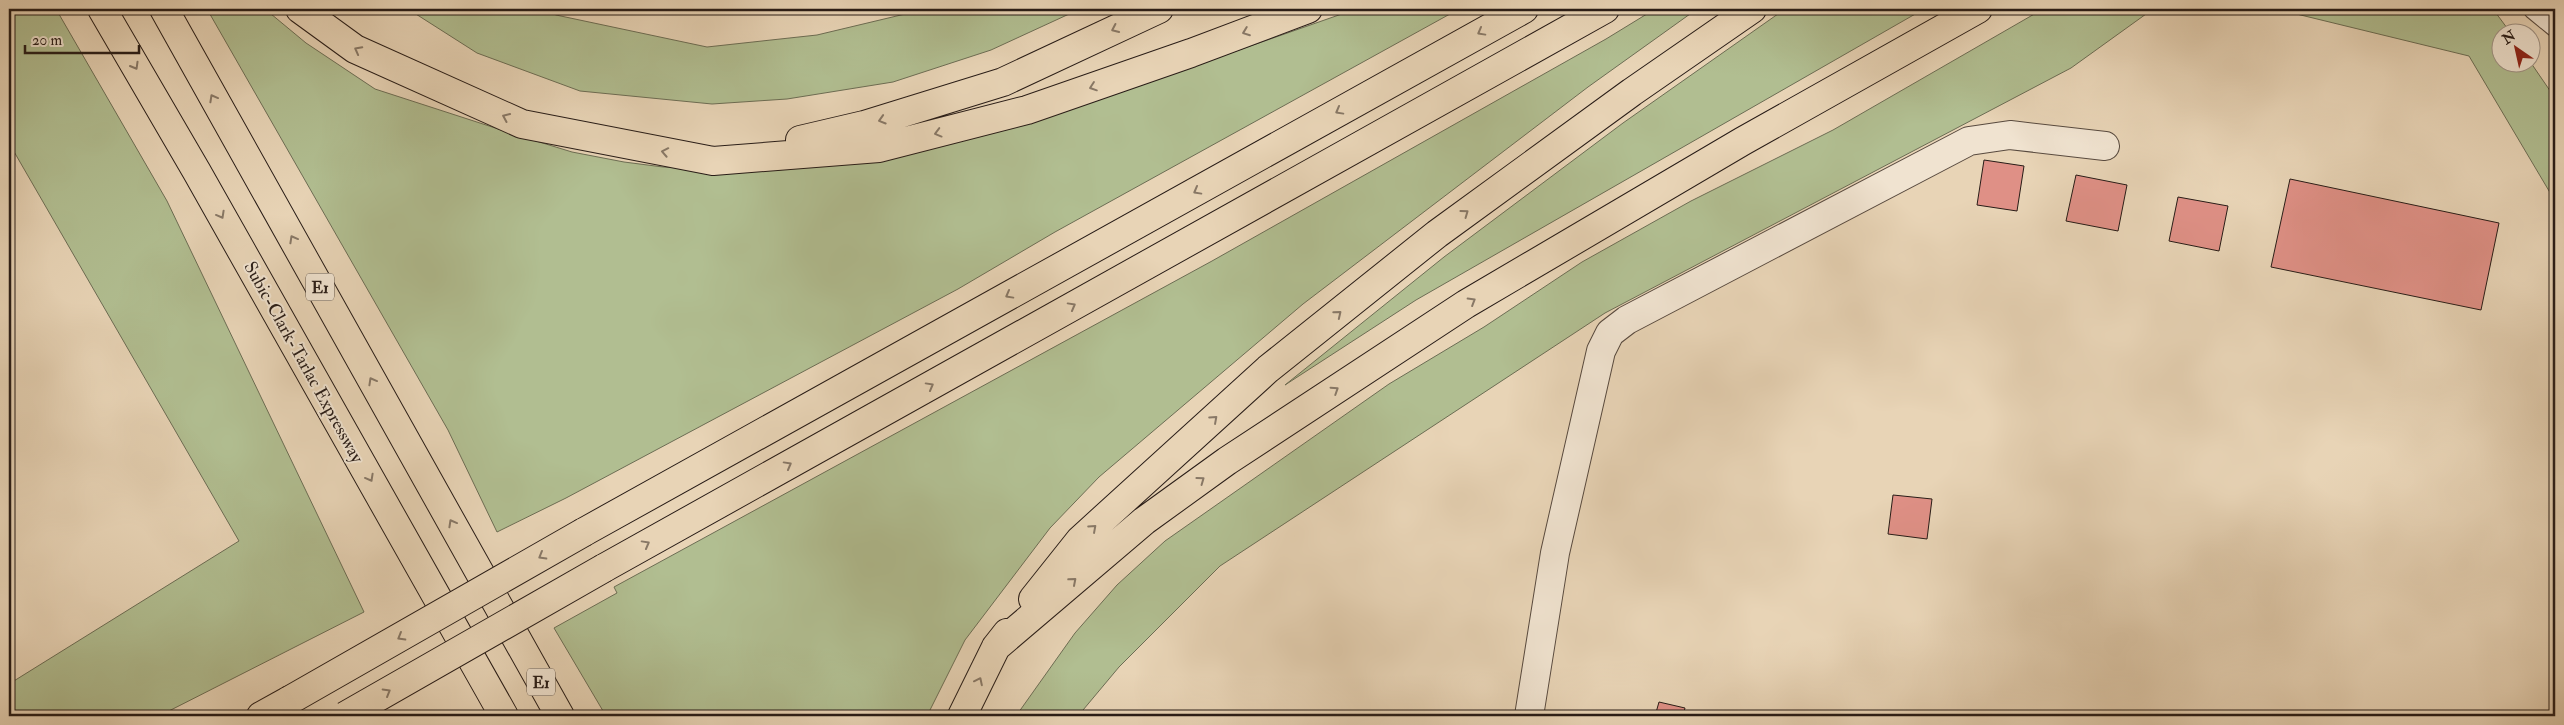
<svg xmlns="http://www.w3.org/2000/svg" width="2564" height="725" viewBox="0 0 2564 725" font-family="'IM FELL Double Pica',serif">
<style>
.green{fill:#b1be91;stroke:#6c6d54}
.building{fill:#df9086;stroke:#281c17}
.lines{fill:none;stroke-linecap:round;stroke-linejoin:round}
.lane-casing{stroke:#584a3f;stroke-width:21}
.street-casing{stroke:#584a3f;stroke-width:30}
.highway-casing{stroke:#281c17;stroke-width:30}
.lane{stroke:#f0e3d0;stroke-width:19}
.street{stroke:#f0e3d0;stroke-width:28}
.highway{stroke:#e8d4b6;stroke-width:28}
.highway-bridge-casing{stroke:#281c17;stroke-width:30;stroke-linecap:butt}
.highway-bridge{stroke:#e8d4b6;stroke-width:28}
.oneway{stroke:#887866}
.labels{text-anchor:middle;stroke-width:4;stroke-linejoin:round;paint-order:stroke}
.shield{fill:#f0e3d0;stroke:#64584e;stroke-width:1}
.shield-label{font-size:16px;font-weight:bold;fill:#281c17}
.street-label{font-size:18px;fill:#281c17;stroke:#f0e3d0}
</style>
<rect width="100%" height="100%" fill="#e8d4b6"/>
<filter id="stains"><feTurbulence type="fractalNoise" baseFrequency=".004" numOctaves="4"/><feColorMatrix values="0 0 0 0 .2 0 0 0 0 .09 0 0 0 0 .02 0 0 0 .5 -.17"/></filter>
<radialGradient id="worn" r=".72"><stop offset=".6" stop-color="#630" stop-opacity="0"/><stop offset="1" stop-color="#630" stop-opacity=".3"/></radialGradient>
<path class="green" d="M9 9H56L167 201 364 612 159 716H9V684L239 541 9 143Z
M207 9H265L306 43 375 89 523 137 572 152 624 162 663 167 722 170H778L830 164 927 148 982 136 1096 100 1356 9H1459L1055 232 958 289 566 498 497 532 448 430Z
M408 9H543L556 15 707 47 817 35 926 9H1080L991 50 893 82 787 99 712 104 580 91 477 53Z
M1655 9H1697L1588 87 1303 304 1099 477 1050 528 965 640 927 716H606L554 628 617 593 614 587 1212 261 1606 39Z
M1785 9H1924L1416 300 1285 385 1444 257 1623 123Z
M2043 9H2153L2071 68 1605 313 1220 566 1119 667 1078 716H1016L1075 633 1117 585 1165 541 1389 384 1484 327 1582 262 1691 201 1833 130Z
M2276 9H2493L2510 32H2502V62L2531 63 2555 98V201L2469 56Z"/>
<path class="building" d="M1984 160 2024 166 2017 211 1977 205Z
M2076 175 2127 185 2118 231 2066 221Z
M2290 179 2499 223 2481 310 2271 267Z
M2178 197 2228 206 2219 251 2169 241Z
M1893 495 1932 499 1927 539 1888 534Z
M1659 702 1685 708 1683 716H1655Z"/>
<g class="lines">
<g class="lane-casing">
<path id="lane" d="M2533 9 2555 27"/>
</g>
<g class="street-casing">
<path id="street" d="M1529 716 1555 553 1601 351 1610 333 1627 320 1969 141 2010 135 2105 146"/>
</g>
<g class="highway-casing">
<path id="highway" d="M102 9 197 172 504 716
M164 9 560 716
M300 9 355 49 522 124 713 161 879 148 1027 110 1191 53 1308 9
M800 140 864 125 1003 82 1159 9
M584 532 1524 9
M604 568 1605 9
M1033 599 1080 540 1268 369 1437 234 1632 92 1752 9
M996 647 1144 521 1227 461 1466 304 1743 141 1978 9
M261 716 290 700
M962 716 996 647 1007 633"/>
</g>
<use href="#lane" class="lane"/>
<use href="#street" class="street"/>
<use href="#highway" class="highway"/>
<g class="highway-bridge-casing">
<path id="highway-bridge" d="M290 700 584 532
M345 716 604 568"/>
</g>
<use href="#highway-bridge" class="highway-bridge"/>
</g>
<defs><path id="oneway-chevron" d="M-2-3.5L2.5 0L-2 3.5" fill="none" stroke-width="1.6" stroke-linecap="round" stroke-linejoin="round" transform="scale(1.25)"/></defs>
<g class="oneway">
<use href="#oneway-chevron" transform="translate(1115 29) rotate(155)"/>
<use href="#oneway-chevron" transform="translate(1246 32) rotate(159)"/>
<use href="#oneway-chevron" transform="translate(1481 32) rotate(151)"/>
<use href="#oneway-chevron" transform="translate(358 50) rotate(-152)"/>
<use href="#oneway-chevron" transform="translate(135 66) rotate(60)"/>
<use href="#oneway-chevron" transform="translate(1093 87) rotate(161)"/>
<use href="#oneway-chevron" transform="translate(213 98) rotate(-119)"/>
<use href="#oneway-chevron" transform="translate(1339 111) rotate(151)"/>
<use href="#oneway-chevron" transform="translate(506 117) rotate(-156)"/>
<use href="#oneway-chevron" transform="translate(882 120) rotate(163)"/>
<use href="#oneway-chevron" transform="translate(938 133) rotate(165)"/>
<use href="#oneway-chevron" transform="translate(665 152) rotate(-169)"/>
<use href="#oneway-chevron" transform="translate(1197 191) rotate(151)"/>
<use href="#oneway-chevron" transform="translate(1465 213) rotate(-36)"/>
<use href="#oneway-chevron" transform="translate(221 215) rotate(61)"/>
<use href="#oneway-chevron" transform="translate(293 239) rotate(-119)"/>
<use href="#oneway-chevron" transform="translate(1009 295) rotate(151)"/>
<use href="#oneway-chevron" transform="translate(1472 301) rotate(-31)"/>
<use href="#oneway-chevron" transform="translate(1072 306) rotate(-29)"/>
<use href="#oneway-chevron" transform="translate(1338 314) rotate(-39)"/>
<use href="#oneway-chevron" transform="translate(372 381) rotate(-119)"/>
<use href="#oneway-chevron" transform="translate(930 386) rotate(-29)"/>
<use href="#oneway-chevron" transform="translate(1335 390) rotate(-33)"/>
<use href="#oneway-chevron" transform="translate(1214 419) rotate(-42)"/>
<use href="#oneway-chevron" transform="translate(788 465) rotate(-29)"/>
<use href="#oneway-chevron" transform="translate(370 478) rotate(61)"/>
<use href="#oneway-chevron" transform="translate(1201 480) rotate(-36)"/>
<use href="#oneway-chevron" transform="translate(452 523) rotate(-119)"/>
<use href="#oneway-chevron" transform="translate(1093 528) rotate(-42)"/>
<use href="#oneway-chevron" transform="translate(646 544) rotate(-29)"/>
<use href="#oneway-chevron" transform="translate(542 556) rotate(150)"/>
<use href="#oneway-chevron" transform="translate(1073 581) rotate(-41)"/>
<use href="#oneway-chevron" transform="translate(401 637) rotate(150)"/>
<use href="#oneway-chevron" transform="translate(979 681) rotate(-64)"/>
<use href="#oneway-chevron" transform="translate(387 692) rotate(-30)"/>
</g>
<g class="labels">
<g class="shield">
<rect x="306" y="273.5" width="28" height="27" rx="4"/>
<rect x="527" y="668.5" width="28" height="27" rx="4"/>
</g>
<g class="shield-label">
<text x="320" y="293">E1</text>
<text x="541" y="688">E1</text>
</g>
<g class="street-label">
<text transform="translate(304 362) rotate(61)" y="6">Subic-Clark-Tarlac Expressway</text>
</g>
</g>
<rect width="2564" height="725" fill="none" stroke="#e8d4b6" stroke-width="30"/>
<rect x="10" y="10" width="2544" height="705" fill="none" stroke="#281c17" stroke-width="2.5"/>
<rect x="15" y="15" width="2534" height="695" fill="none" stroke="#281c17"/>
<g transform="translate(2516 48) rotate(326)"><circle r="24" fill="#f0e3d0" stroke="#a09386"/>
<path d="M0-4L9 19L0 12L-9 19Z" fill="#8f2418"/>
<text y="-8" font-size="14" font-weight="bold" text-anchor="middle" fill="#281c17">N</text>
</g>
<path d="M25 45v8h114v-8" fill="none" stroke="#281c17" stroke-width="2.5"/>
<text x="32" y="45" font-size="15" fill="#281c17" stroke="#f0e3d0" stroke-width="4" paint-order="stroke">20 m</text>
<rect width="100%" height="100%" filter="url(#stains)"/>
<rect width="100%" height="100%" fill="url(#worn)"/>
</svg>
